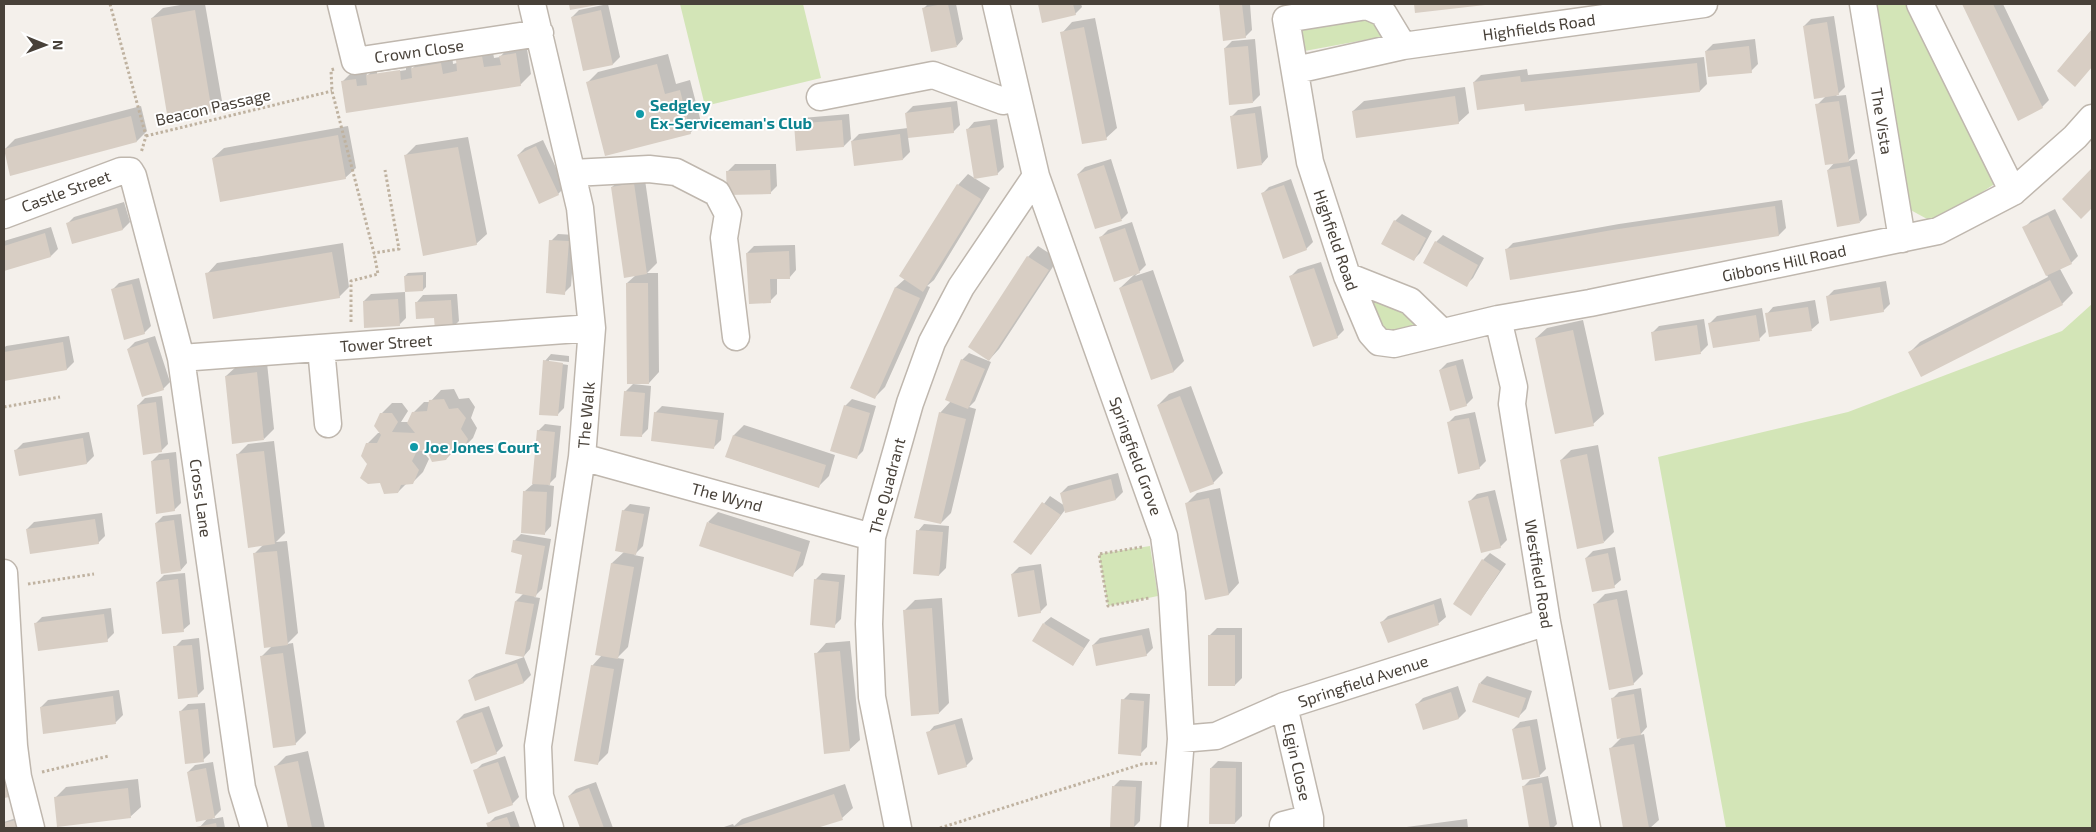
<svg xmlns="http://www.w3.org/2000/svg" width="2096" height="832" viewBox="0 0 2096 832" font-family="'Exo 2',sans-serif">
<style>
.green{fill:#d3e5b7}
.shadow{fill:#0003;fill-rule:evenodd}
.building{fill:#d8cec4}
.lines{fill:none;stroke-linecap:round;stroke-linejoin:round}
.minor-casing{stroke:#bfb7ae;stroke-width:29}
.path{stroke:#bfb2a0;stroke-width:3;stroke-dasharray:2.5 2.5;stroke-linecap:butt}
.minor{stroke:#fff;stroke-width:26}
.culture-dot{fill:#0f9aa8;stroke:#fff;stroke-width:2}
.labels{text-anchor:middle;stroke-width:4;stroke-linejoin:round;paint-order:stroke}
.street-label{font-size:16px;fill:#484139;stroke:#fff}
.culture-label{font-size:16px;font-weight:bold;fill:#0d838f;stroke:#fff;text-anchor:start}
</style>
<rect width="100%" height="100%" fill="#f4f0eb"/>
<path class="green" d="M680 4H803L821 78 705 106Z
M1875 4H1912L1996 183 1964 204 1929 220 1905 207Z
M1368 18H1376L1381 37 1299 52 1295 29Z
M1366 291 1401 303 1424 328 1391 338 1382 330Z
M2092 304V828H1726L1658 457 1848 412 2062 331Z
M1150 546 1158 596 1108 606 1099 554Z"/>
<path class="shadow" d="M186 4H205L222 101 211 111 152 18 163 8Z
M608 4 620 57 613 64 584 70 572 17 579 10Z
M928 4H956L963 39 957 46 924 8Z
M1039 4H1081L1082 7 1075 14 1043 21Z
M1220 4H1250L1252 30 1245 37 1224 40Z
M1415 4H1485L1416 12Z
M1964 4H2003L2049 100 2042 107 2018 119Z
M1834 16 1845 87 1836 96 1846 95 1855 153 1848 161 1857 159 1867 215 1860 222 1828 170 1835 162 1817 105 1826 96 1804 26 1811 19Z
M1095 18 1117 128 1106 138 1062 33 1072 22Z
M1255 39 1260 95 1253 102 1225 48 1232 41Z
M1755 39 1758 64 1751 71 1706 51 1713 44Z
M526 43 531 74 520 85 347 112 342 82 353 71 366 69 367 76 378 65 410 60 412 69 422 58 452 54 453 64 457 63V61L467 50 492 47 494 58 500 57 511 45ZM406 68V70L377 75V72Z
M668 54 676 84 690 80 701 122 690 133 588 82 598 72Z
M1704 57 1707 84 1700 91 1525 102 1474 82 1481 75 1527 69 1528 75Z
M1465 87 1469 113 1458 123 1353 111 1364 101Z
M957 101 960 125 953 132 908 137 910 152 903 159 852 141 859 134 908 128 906 113 913 106Z
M141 106 147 131 137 141 4 150 15 139Z
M1261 106 1268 157 1262 164 1231 117 1238 110Z
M849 114 851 139 844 146 795 124 802 118Z
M997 119 1004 167 997 174 968 129 974 122Z
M348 126 356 168 345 178 213 158 224 148Z
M468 137 487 234 476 244 405 156 416 145Z
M543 140 565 187 558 194 518 155 525 148Z
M1111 159 1128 213 1122 219 1096 228 1078 174 1085 167Z
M735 164H776L777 186 770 193 728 171Z
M644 173 657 263 647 273H658L659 372 649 383 627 283 636 275 612 187 623 177Z
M968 174 990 188 934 280 927 286 930 287 885 387 875 397 852 387 896 287 905 279 958 185Z
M1291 179 1313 242 1306 249 1262 194 1269 187Z
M1782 200 1786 228 1779 235 1506 250 1513 243 1619 224Z
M124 202 130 222 123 229 67 224 74 217Z
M2055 209 2078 256 2071 263 2060 269 2073 293 2062 304 1910 352 1920 342 2048 277 2024 228 2031 221Z
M1402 214 1432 231 1420 253 1413 260 1395 221Z
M1132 222 1146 265 1135 276 1153 270 1184 361 1174 371 1152 379 1120 288 1135 274 1101 237 1108 230Z
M51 227 58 249 51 256 4 270V241Z
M558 234 575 235 571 286 564 293 551 241Z
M1443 235 1484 258 1473 278 1466 285 1436 242Z
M343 243 349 287 339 297 207 274 217 263Z
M795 245 796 270 790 277 777 278V294L770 301 747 253 754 246Z
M1038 246 1058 259 999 349 989 360 1028 257Z
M1321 262 1344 330 1337 337 1291 276 1298 269Z
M426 272V287L423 290 405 276 408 273Z
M139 278 151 326 144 333 112 290 119 283Z
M1886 281 1890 304 1883 311 1827 297 1834 290Z
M405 292 406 318 399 325 364 301 371 294Z
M457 294 459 321 452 328 417 302 423 295Z
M1815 300 1819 323 1812 329 1767 314 1773 307Z
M1762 308 1766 332 1759 339 1710 323 1717 316Z
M1704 319 1708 345 1701 352 1656 359 1652 333 1659 326Z
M1583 320 1604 414 1593 424 1536 338 1547 328Z
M69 336 74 362 67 369 4 379V348L6 346Z
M155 336 170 382 163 389 128 349 135 342Z
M969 353 991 362 975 401 969 407 976 409 951 513 941 523 940 413 951 401 962 360Z
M551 354 569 356V362L549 360V362L568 365 564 408 557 415 545 361Z
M1463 359 1473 398 1466 405 1440 370 1447 363Z
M267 363 274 429 264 439 226 376 237 366Z
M633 384 651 386 648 429 641 436 625 392Z
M1191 386 1223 473 1213 483 1158 405 1169 394Z
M454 389 459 399 469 398 475 407 471 418 477 428 473 438 462 449H456L446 459 428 449 422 450 429 459 423 472 413 482 407 483 398 492 380 482 369 464 367 444 378 433H381V414L392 403H402L408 411 401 422H409L413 413 424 402H430L441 390Z
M162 396 168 444 161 451 138 405 145 398Z
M852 399 876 406 863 451 857 457 845 406Z
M662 406 724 413 721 440 714 447 655 413Z
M1475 412 1486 461 1479 468 1448 423 1455 416Z
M545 424 561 426 556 477 548 485 554 486 551 526 545 533 525 491 533 484 538 431Z
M744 425 835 455 829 476 818 487 727 457 734 435Z
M89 432 94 456 87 463 20 475 16 450 23 443Z
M274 441 285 533 276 542 287 541 298 633 287 644 293 643 306 733 295 744 262 656 273 645 254 554 263 545 237 455 248 444Z
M1598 445 1614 532 1604 542 1561 460 1571 450Z
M176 452 181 503 174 510 152 461 159 454Z
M1118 473 1123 492 1116 499 1065 510 1031 554 1015 542 1050 496 1065 506 1061 493 1068 486Z
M1220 488 1239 583 1229 594 1206 598 1186 504 1197 493Z
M1495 490 1507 540 1500 547 1470 501 1477 494Z
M630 504 650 507 643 546 634 555 644 557 628 647 617 658 624 659 608 753 597 764 592 666 602 655 612 563 625 551 623 511Z
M718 512 810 541 803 565 792 575 708 522Z
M102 513 105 536 98 543 27 529 34 522Z
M181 514 187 563 181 570 156 523 163 516Z
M924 524 949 526 946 568 939 575 918 531Z
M521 534 551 539 542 589 534 597 540 598 530 649 524 656 516 601 524 593V554L514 541Z
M1615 547 1621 580 1614 586 1586 558 1593 551Z
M1490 553 1506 564 1471 614 1483 560Z
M1041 564 1047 605 1040 612 1012 574 1019 567Z
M185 573 190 624 183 630 157 582 164 575Z
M822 573 845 575 841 619 834 626 815 580Z
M1627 590 1643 674 1633 684 1594 605 1605 594Z
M942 598 949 703 939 713 904 611 915 600Z
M1441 598 1446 617 1439 623 1388 641 1381 623 1388 616Z
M111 608 114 633 107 640 35 624 42 617Z
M1051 617 1090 640 1073 665 1044 623Z
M1149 628 1153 648 1146 655 1093 645 1100 638Z
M1217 628H1242V678L1235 685 1210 635Z
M199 638 204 689 197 696 175 647 182 640Z
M850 641 860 740 849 750 816 654 826 643Z
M524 657 531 675 524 682 476 699 469 680 476 674Z
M1487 676 1532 691 1526 709 1519 716 1480 683Z
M1458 686 1466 711 1459 718 1424 729 1416 705 1423 698Z
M1641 688 1647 727 1640 735 1644 734 1659 820 1650 828H1624L1610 749 1622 737 1612 699 1619 692Z
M119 690 123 715 116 722 44 732 41 707 48 700Z
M1130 693 1150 694 1147 747 1140 754 1123 700Z
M205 703 210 753 203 760 181 711 188 704Z
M489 706 503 746 496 753 457 721 464 714Z
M962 718 973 759 966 766 928 733 934 726Z
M1537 719 1546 769 1539 776 1513 729 1520 722Z
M308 751 325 828H289L276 766 286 756Z
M505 756 519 797 512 804 475 771 482 764Z
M1218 761 1242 762V816L1235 823 1211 768Z
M213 762 221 810 212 819 223 817 225 828H199L208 818 188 772 195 765Z
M1548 776 1557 824 1553 828H1531L1523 787 1530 780Z
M138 779 141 807 130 817 55 798 66 787Z
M1120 780 1142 781 1140 821 1133 828 1113 787Z
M596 782 613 828H582L569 796 576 789Z
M845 784 853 808 842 818 813 828H721L733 824 734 826 742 819Z
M514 811 520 828H489L488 824 495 817Z
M19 817 22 828H4V822Z
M1467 819 1468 828H1399Z"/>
<path class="building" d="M569 4H597V5L570 10Z
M943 4H948L957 47 931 52 922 8Z
M1038 4H1073L1076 15 1042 23Z
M1219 4H1242L1246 38 1223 41Z
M1414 4H1485V5L1415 13Z
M1962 4H1993L2043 108 2018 121Z
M195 10 212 112 168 120 151 18Z
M601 10 613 65 583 71 571 17Z
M1827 22 1839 95 1814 99 1803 26Z
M1084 27 1107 140 1082 144 1060 32Z
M2092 29V67L2075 87 2057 71Z
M1248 46 1253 103 1229 105 1224 48Z
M1749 46 1752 73 1708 77 1705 51Z
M516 53 521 86 346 113 341 81 356 79 357 86 367 85 366 75 400 70 401 80 412 78 411 68 441 63 443 74 457 71 456 60 482 56 484 67 501 65 499 56Z
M1697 63 1700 92 1525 111 1524 104 1477 110 1473 82 1520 76 1521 82Z
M657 64 665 94 680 90 691 134 605 156 586 82Z
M1455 96 1459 124 1356 138 1352 111Z
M1839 101 1849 162 1825 165 1815 104Z
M951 107 954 133 908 138 905 113Z
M1255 113 1262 165 1237 169 1230 116Z
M131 116 137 142 10 176 4 149Z
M842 120 844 147 796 151 794 124Z
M990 125 998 175 974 179 966 129Z
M900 134 903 160 854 166 851 141Z
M338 135 346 179 220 202 212 158Z
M536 146 559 195 539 204 517 155Z
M458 147 477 245 423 256 404 155Z
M1104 165 1122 221 1095 229 1077 174Z
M1850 166 1860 223 1837 227 1827 170Z
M2092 168V208L2081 219 2062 199Z
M770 170 771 194 727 195 726 171Z
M634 183 647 274 624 278 611 187Z
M957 184 981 199 923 292 899 276Z
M1284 185 1307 250 1283 259 1261 193Z
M1775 206 1779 236 1510 280 1505 249 1612 230Z
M117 208 123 230 72 244 66 223Z
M2048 215 2072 264 2046 276 2022 227Z
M1394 220 1426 238 1414 261 1381 244Z
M1125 228 1140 273 1114 282 1099 237Z
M45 233 51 257 4 271V246Z
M549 240 569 241 565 295 546 293Z
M1435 241 1478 265 1467 287 1423 263Z
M789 251 790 279H770L771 303 749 304 746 253Z
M332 252 340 298 213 319 205 273Z
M1027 256 1049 270 989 361 968 347Z
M1314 268 1338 338 1313 347 1289 276Z
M423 275V291L405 292 404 276Z
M1142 280 1174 372 1151 380 1119 288Z
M2050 280 2063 305 1921 377 1908 352Z
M626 283H648L649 384H627Z
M132 284 145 334 124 340 111 289Z
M895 287 920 298 875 399 850 388Z
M1880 287 1884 312 1830 321 1826 296Z
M398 299 400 326 364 328 363 301Z
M451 300 453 329 435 330 434 318 416 319 415 302Z
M1808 307 1812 331 1769 337 1765 313Z
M1756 315 1760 341 1713 348 1708 323Z
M1697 325 1701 354 1655 361 1651 332Z
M1573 330 1594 426 1555 434 1535 338Z
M63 342 67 370 4 381V352Z
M148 342 164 390 142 397 127 349Z
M961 359 985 369 968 409 945 400Z
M543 360 563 363 558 416 539 415Z
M1456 365 1467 406 1450 411 1439 370Z
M257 372 264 440 232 444 225 376Z
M624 391 645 393 642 437 620 436Z
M1180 396 1214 484 1190 493 1157 405Z
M444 399 449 409 458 408 466 418 461 429 468 439 463 450 451 451 446 460 432 462 427 451H417L412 461 419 470 413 484 401 485 398 493 384 494 380 483 368 484 360 478 367 464 361 456 366 443H377L381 435 374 426 380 413H392L398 422 392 432 415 433 407 423 412 412 427 411 429 400Z
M156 402 162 452 143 455 137 405Z
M844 405 870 413 857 459 830 451Z
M654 412 718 420 714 449 651 441Z
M939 412 966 419 941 524 914 518Z
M1469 418 1480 469 1458 474 1447 422Z
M537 430 555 432 550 485 532 484Z
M733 435 826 465 819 488 725 457Z
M83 438 87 464 19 476 14 450Z
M264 451 275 544 248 548 236 454Z
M1587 454 1604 543 1577 549 1560 460Z
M169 459 175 511 156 514 151 461Z
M1111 479 1116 500 1065 513 1060 493Z
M523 491 547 492 545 535 521 533Z
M1488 496 1501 548 1481 553 1468 501Z
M1209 498 1229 595 1205 600 1185 503Z
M1042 502 1061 515 1031 555 1013 542Z
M622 510 644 514 636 555 615 551Z
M95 519 99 544 30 554 26 529Z
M174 520 181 571 161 574 155 523Z
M707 522 801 552 793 577 699 546Z
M916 530 943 532 939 576 913 574Z
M513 540 545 546 536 597 515 593 522 555 511 552Z
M277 551 288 645 264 648 253 553Z
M1608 553 1615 588 1592 592 1585 558Z
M1482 559 1500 571 1471 616 1453 604Z
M611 563 634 567 618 659 595 655Z
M1034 570 1041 613 1018 617 1011 574Z
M178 579 184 632 162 634 156 582Z
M814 579 839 582 835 628 810 625Z
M1617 599 1634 685 1609 690 1593 604Z
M515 601 534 604 524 657 505 654Z
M1434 604 1439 625 1388 643 1380 622Z
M932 608 939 714 911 716 903 610Z
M104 614 108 642 38 651 34 623Z
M1043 623 1084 648 1073 666 1032 641Z
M1142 635 1147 656 1096 666 1092 645Z
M1208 635H1235V686H1208Z
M192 645 198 697 178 699 173 646Z
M840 651 850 751 824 754 814 653Z
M283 653 296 745 273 748 260 656Z
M517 663 524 683 475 701 468 680Z
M591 665 614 669 598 765 574 761Z
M1479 683 1526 698 1519 718 1472 702Z
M1451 692 1459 719 1423 730 1415 704Z
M1634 694 1641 735 1617 739 1611 698Z
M113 696 116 724 43 734 40 707Z
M1121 699 1144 701 1141 756 1118 754Z
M198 709 204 762 185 764 179 711Z
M482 712 497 754 471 764 456 721Z
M955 724 967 767 938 775 926 732Z
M1530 726 1540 777 1522 780 1512 729Z
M4 736 15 796 4 798Z
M1634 744 1649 828H1623L1609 748Z
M298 761 312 828H288L274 766Z
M498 762 513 805 488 814 473 770Z
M206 768 215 818 196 822 187 772Z
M1210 768H1236L1235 824H1209Z
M1542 783 1550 828H1529L1522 786Z
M1112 786 1136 787 1134 828H1110Z
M128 788 131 818 57 827 54 797Z
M589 788 604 828H580L568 796Z
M834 794 843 820 817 828H732Z
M507 817 511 828H488L486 823Z
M16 820 19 828H4V823Z
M216 823 217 828H196V827Z"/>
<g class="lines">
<g class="minor-casing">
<path id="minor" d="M341 4 355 61 540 33
M532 4 580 208 592 328 582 457 538 746 540 796 550 828
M996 4 1036 176 1164 536 1172 593 1181 739 1174 828
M1863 4 1902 239
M1920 4 2013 192
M1403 46 1383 13 1367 6 1286 19 1310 162 1347 276 1371 333 1379 342 1394 344 1498 319 1590 303 1938 231 2013 192 2075 137 2092 118
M1296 70 1403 46 1704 4
M820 97 933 75 1003 101 1018 98
M573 173 649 169 676 172 717 193 728 214 724 238 736 337
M4 215 121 171H130L133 176 181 358 242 788 254 828
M1347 276 1410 301 1441 331
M1498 319 1514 387 1512 404 1547 622 1587 828
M321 348 328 424
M181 358 592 328
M582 457 872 537
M4 573 14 746 18 777 31 828
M1284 706 1310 818V828
M1181 739 1216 736 1284 706 1547 622
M1283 825 1310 818
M898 828 872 697 869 624 872 537 910 403 932 342 961 287 1036 176"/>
</g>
<path class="path" d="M110 4 146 136 141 153
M334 69 331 70 332 91 374 253 399 249 385 170
M146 136 332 91
M351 322V281L378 274 374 253
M4 407 60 397
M1142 547 1099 554 1108 606 1149 598
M28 584 94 574
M42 772 109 756
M940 828 1142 764 1157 763"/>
<use href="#minor" class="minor"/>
</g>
<g class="culture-dot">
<circle cx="640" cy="114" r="5"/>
<circle cx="414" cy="447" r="5"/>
</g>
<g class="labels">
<g class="street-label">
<text transform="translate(1539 27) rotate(-8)" y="6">Highfields Road</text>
<text transform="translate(419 51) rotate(-8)" y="6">Crown Close</text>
<text transform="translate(213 107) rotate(-13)" y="6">Beacon Passage</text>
<text transform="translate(1882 121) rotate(81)" y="6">The Vista</text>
<text transform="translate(66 191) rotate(-20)" y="6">Castle Street</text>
<text transform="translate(1336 240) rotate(71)" y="6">Highfield Road</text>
<text transform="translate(1784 263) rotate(-12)" y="6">Gibbons Hill Road</text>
<text transform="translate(386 343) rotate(-4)" y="6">Tower Street</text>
<text transform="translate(586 415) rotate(-85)" y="6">The Walk</text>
<text transform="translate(1136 456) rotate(70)" y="6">Springfield Grove</text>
<text transform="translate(887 486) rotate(-75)" y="6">The Quadrant</text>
<text transform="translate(727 497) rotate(15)" y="6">The Wynd</text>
<text transform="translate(201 498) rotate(82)" y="6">Cross Lane</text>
<text transform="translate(1539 574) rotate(81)" y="6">Westfield Road</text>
<text transform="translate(1363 681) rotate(-18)" y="6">Springfield Avenue</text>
<text transform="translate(1297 762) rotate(77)" y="6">Elgin Close</text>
</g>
<g class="culture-label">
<text x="650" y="111">Sedgley<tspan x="650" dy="18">Ex-Serviceman's Club</tspan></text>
<text x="424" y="453">Joe Jones Court</text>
</g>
</g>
<rect width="2096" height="832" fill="none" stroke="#484139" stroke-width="10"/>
<g transform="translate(45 45) rotate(91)" stroke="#ffffff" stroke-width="4" paint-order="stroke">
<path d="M0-4L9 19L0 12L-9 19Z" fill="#484139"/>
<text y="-8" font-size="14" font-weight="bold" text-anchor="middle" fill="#484139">N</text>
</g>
</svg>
